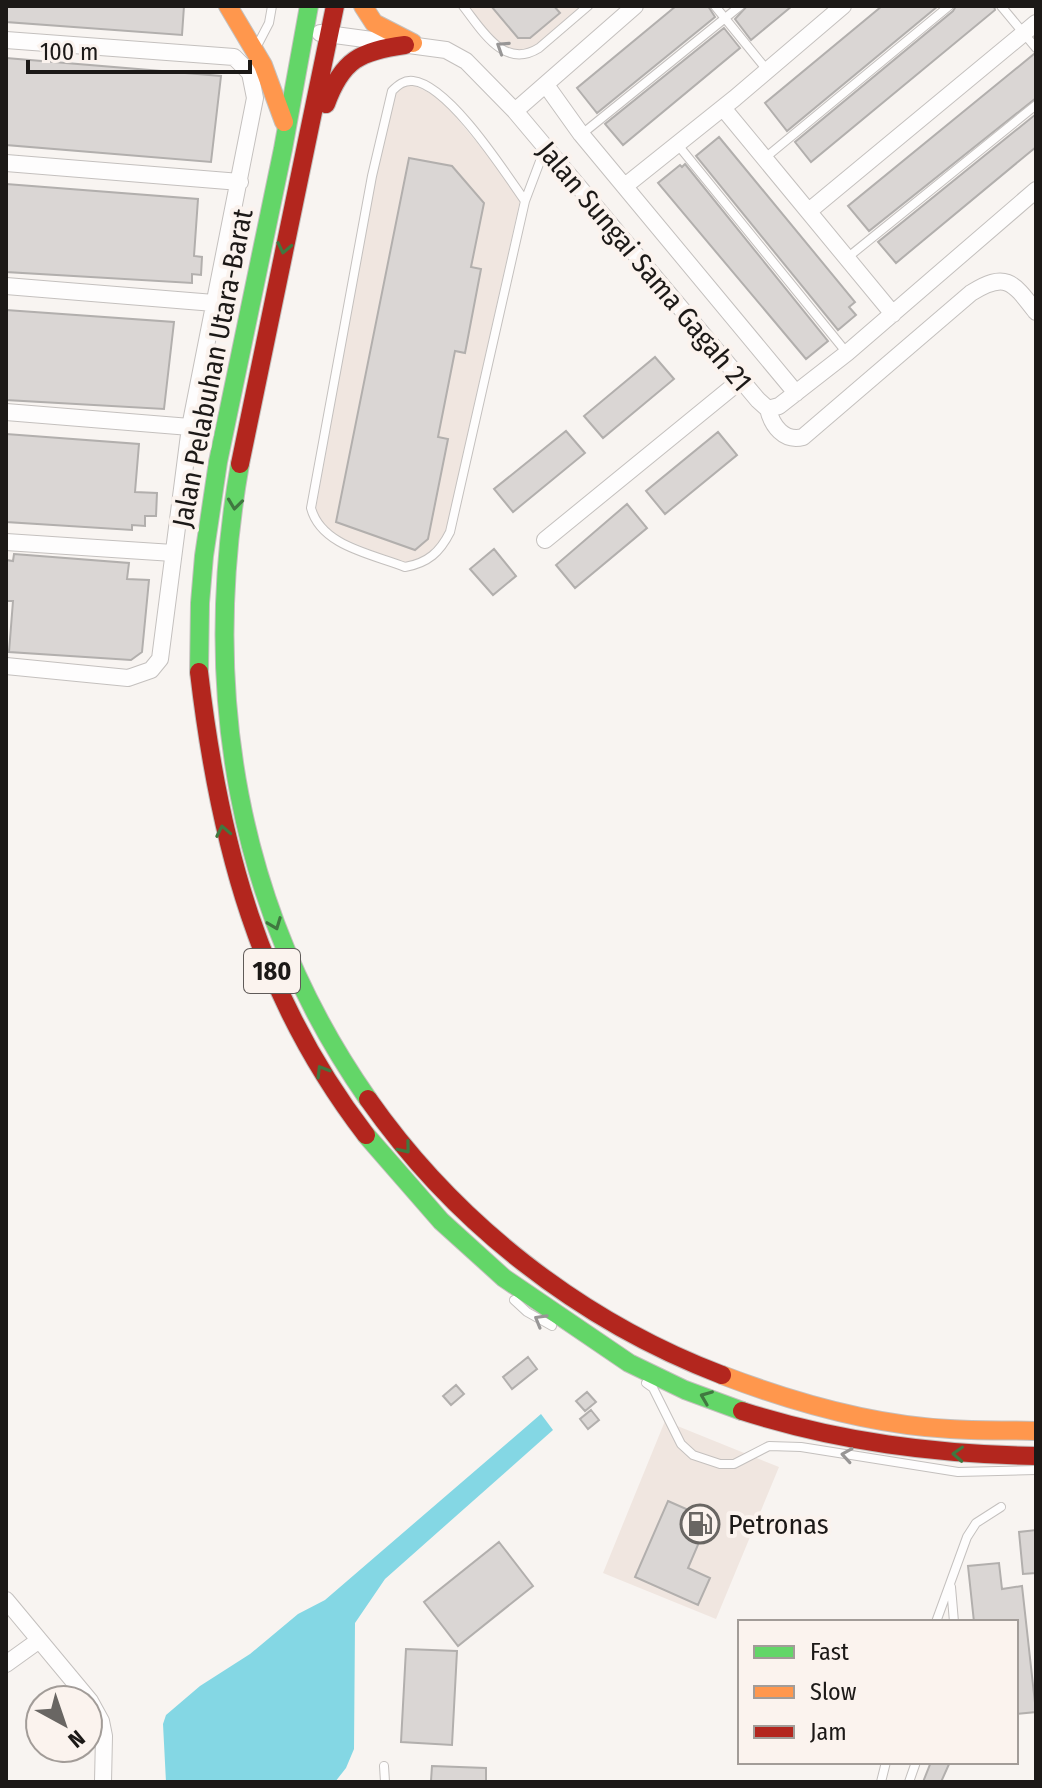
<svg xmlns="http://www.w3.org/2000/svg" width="1042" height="1788" viewBox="0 0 1042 1788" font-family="'Fira Sans Condensed',sans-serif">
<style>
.built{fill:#f0e6e0}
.water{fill:#84d7e4}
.building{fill:#dad6d4;stroke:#b2afad;stroke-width:2}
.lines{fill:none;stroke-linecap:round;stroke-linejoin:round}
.lane-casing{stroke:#c4c0be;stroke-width:10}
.street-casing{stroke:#c4c0be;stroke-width:18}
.fast-casing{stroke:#c4c0be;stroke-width:20}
.slow-casing{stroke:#c4c0be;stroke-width:20}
.jam-casing{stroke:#c4c0be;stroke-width:20}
.lane{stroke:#fefdfd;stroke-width:8}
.street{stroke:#fefdfd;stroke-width:16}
.fast{stroke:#63d668;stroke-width:18}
.slow{stroke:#ff974d;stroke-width:18}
.jam{stroke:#b3261e;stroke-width:18}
.oneway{stroke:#989696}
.oneway2{stroke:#407840}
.labels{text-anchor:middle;stroke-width:8;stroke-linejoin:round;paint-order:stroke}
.shield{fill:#fbf3ee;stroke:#5f5a58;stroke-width:2}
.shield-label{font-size:26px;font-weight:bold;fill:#1c1917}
.street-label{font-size:28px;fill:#1c1917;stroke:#fbf3ee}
.poi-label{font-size:28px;fill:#1c1917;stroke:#fbf3ee;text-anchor:start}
</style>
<rect width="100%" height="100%" fill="#f8f4f1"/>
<path class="built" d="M467 6H582L534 48 519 53 506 49 497 42Z
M411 84 440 98 495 164 520 201 446 530 440 544 427 555 405 564 337 536 318 518 316 508 375 178 394 94 403 86Z
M665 1421 779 1467 716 1619 603 1573Z"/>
<path class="water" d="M541 1414 553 1430 385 1579 355 1623 354 1749 346 1768 335 1782H166L163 1724 166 1715 200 1686 250 1654 298 1614 325 1600Z"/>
<path class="building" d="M6 6H184L182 35 6 22Z
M491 6H554L560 13 530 38H518Z
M676 6H708L715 17 597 113 577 88Z
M747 6H792L751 40 735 19Z
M882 6H938L787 131 765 103Z
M956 6H994L995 10 811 162 795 142 953 11Z
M724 28 740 48 623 145 605 124Z
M1034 54 1036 55V98L869 231 848 206Z
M6 58 221 76 211 162 6 145Z
M1036 114V147L896 263 878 242Z
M719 137 855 302 849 307 856 315 838 330 696 156Z
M409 158 452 166 484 203 471 267 481 269 465 353 455 351 438 437 448 439 428 539 415 550 336 522Z
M685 164 828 341 806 359 658 183 680 165 682 167Z
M6 184 198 199 194 256 202 257 201 275 192 274V283L6 272Z
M6 310 174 322 164 409 6 400Z
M655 357 674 379 603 438 584 416Z
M566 431 585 453 513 512 494 489Z
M718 432 737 455 665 514 646 491Z
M6 434 139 444 135 492 157 493 156 516H145V526L132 525V530L6 522Z
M627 504 647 528 575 588 556 565Z
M494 549 516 576 493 595 470 569Z
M14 554 129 563 127 579 149 580 142 652 131 660 9 652 13 601H6V560L13 561Z
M528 1357 537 1369 512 1389 503 1377Z
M456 1385 464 1394 451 1405 443 1396Z
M587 1392 596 1402 585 1411 576 1401Z
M591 1410 599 1420 588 1429 580 1419Z
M668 1501 709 1519 688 1568 710 1578 698 1605 635 1577Z
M1036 1530V1573L1023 1574 1019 1532Z
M499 1542 533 1586 458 1646 424 1602Z
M999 1563 1002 1589 1022 1586 1036 1712 1016 1714V1622H974L968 1566Z
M406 1649 457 1651 452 1745 401 1742Z
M931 1762H950L941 1782H923Z
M432 1766 486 1768V1782L431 1781Z"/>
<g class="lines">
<g class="lane-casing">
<path id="lane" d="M463 6C482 30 504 70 539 48L588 6
M715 6 767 70
M1001 6 1036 48
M257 46 269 23 272 6
M582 134 740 6
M678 145 847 353
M765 158 949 6
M525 201C504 171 449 85 413 81 404 80 398 85 392 91L372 176 311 508C321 546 372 554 405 567 428 563 440 552 450 532L525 201 545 148
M847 258 1036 105
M514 1300 527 1312 552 1326
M646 1383 653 1388 681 1444 693 1455 720 1464H734L769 1446 801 1447 958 1472 1036 1470
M951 1587 954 1622
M936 1622 967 1537 976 1523 1001 1507
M384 1766 385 1782
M881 1782 886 1762
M909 1782 916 1762"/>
</g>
<g class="street-casing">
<path id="street" d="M320 33 446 50 466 61 515 111 758 400 768 409 779 406 847 353 1036 190
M6 40 234 57 250 73 255 98 190 427 160 659 151 670 128 678 6 666
M546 85 581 134 796 393
M723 108 893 314
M515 111 635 6
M6 163 240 182
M625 186 735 98 843 6
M809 211 1036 23
M6 286 214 303
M768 409C772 426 784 442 803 437L971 293C1006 271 1013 282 1036 312
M6 412 190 427
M545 540 741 380
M6 542 173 553
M6 1600 90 1701 101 1721 104 1736 103 1782
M6 1664 38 1641"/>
</g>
<g class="fast-casing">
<path id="fast" d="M240 464C200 689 236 910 368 1099
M199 672 200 603 204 556 218 462 283 149 309 6
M366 1135 441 1221 504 1278 629 1363 685 1390 742 1411"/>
</g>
<g class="slow-casing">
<path id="slow" d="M228 6 263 65 284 122
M363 6 374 23 413 43
M722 1375C795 1403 872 1425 950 1429 978 1431 1007 1430 1036 1431"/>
</g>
<g class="jam-casing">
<path id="jam" d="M326 104C342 60 360 51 405 45
M240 464 335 6
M199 672C219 843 259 996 366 1135
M368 1099C455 1223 580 1321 722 1375
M742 1411C839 1442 935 1454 1036 1456"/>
</g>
<use href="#lane" class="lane"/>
<use href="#street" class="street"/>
<use href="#fast" class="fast"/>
<use href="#slow" class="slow"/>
<use href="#jam" class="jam"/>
</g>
<defs><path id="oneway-chevron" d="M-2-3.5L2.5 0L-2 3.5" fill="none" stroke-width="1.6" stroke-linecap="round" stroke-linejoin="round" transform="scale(2)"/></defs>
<g class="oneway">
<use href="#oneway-chevron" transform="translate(502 47) rotate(-147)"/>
<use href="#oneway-chevron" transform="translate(540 1320) rotate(-150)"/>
<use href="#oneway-chevron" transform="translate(847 1455) rotate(-171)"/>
</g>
<g class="oneway2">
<use href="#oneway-chevron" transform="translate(284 248) rotate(102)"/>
<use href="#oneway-chevron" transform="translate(235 504) rotate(97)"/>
<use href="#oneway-chevron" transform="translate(223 831) rotate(-101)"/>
<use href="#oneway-chevron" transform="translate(275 924) rotate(69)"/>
<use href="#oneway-chevron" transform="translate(322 1071) rotate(-121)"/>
<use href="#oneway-chevron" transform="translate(405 1148) rotate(51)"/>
<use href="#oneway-chevron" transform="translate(706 1397) rotate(-158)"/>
<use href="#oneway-chevron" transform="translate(958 1454) rotate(-177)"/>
</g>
<defs>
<g id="fuel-ring" transform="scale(2)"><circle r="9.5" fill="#fbf3ee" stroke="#696663" stroke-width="1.5"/><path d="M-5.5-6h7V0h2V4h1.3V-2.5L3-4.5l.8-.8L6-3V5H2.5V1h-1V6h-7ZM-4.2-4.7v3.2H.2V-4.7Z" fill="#696663"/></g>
</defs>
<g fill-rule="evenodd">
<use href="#fuel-ring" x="700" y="1524"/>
</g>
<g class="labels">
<rect class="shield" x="244" y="949" width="56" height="44" rx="6"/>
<g class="shield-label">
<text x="272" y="980">180</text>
</g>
<g class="street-label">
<text transform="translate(645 266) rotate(50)" y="10">Jalan Sungai Sama Gagah 21</text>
<text transform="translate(212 368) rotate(-79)" y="10">Jalan Pelabuhan Utara-Barat</text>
</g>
<g class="poi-label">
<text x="728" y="1534">Petronas</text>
</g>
</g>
<rect width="1042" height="1788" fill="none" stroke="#1c1917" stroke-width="16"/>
<rect x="738" y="1620" width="280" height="144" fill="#fbf3ee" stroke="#a29c98" stroke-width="2"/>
<rect x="754" y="1646" width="40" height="12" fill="#63d668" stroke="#a29c98" stroke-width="2"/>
<text x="810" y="1660" font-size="24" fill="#1c1917">Fast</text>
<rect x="754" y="1686" width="40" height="12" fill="#ff974d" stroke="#a29c98" stroke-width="2"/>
<text x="810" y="1700" font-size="24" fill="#1c1917">Slow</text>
<rect x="754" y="1726" width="40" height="12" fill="#b3261e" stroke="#a29c98" stroke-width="2"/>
<text x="810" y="1740" font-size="24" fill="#1c1917">Jam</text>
<g transform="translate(64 1724) rotate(140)"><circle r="38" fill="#fbf3ee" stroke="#a29c98" stroke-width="2"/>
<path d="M0-6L14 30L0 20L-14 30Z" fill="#696663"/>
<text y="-12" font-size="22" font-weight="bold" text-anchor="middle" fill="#1c1917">N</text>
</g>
<path d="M28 60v12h222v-12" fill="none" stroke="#1c1917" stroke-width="4"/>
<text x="40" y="60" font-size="24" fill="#1c1917" stroke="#fbf3ee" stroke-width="6" paint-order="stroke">100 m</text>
</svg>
